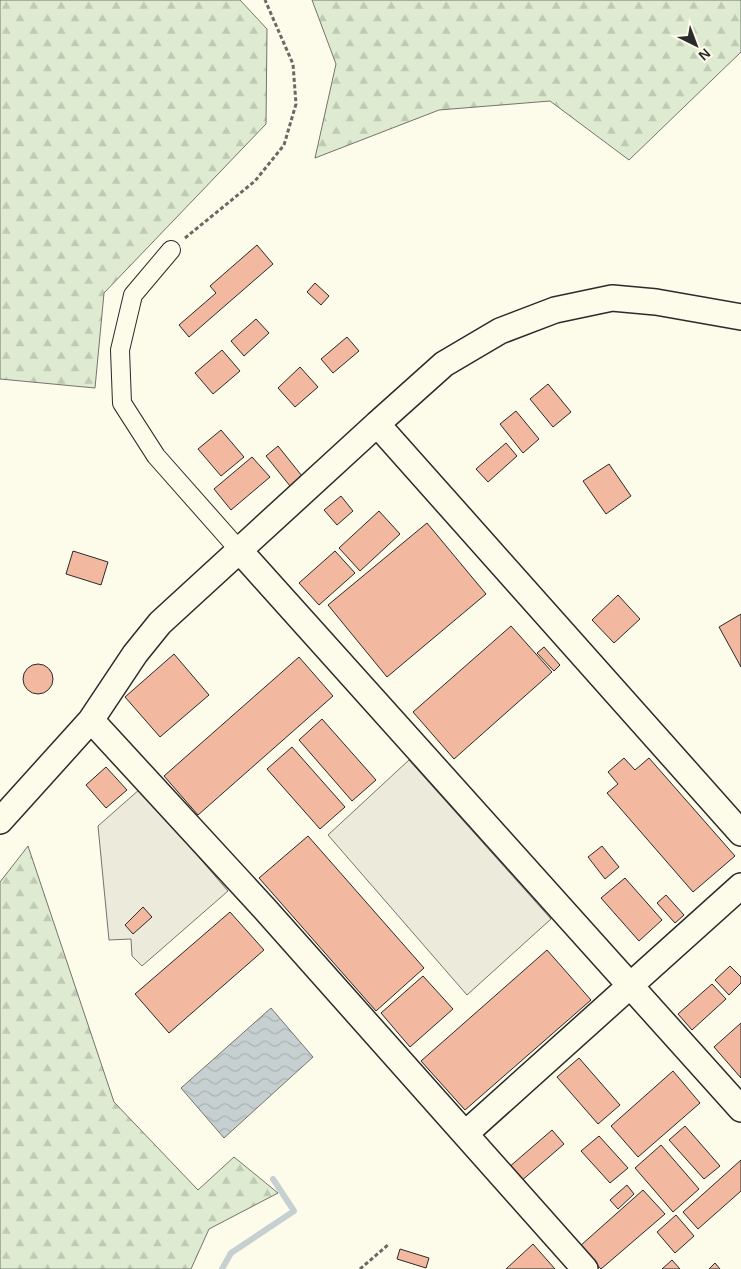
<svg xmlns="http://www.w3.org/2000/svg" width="741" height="1269" viewBox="0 0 741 1269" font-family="Helvetica,sans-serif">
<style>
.forest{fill:url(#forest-firs);stroke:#74746e}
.parking{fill:#eceadb;stroke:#74746e}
.water{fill:url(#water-waves);stroke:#74746e}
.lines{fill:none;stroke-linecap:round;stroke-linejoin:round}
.stream{stroke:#c7d0d0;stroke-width:6}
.building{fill:#f2b8a0;stroke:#2b2b2b}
.street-casing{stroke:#2b2b2b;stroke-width:20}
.secondary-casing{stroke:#2b2b2b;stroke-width:28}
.path{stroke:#6a6964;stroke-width:3;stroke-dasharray:4 2.5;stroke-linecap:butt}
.street{stroke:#fdfbea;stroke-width:18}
.secondary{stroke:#fdfbea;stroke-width:25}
</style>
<defs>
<pattern id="forest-firs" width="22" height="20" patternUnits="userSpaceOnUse" patternTransform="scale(1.25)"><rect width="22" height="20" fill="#deebd1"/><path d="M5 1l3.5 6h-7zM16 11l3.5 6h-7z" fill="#bfcab4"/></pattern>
<pattern id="water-waves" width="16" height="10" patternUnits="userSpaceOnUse" patternTransform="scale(1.25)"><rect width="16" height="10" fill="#c7d0d0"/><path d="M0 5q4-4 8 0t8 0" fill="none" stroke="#abb3b3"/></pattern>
</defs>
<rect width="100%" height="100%" fill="#fdfbea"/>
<path class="forest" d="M0 0H240L267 29 266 124 104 293 95 388 0 379Z
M312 0H741V52L629 160 550 101 439 110 315 158 336 64Z
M28 846 114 1102 198 1190 234 1157 278 1193 209 1229 191 1269H0V882Z"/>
<path class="parking" d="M409 760 551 919 467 995 328 835Z
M140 789 228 891 142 966 132 956 131 939 109 940 98 826Z"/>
<path class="water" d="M271 1008 313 1057 224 1138 181 1088Z"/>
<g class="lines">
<path class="stream" d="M222 1269 231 1253 294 1211 273 1179"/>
</g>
<path class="building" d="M257 245 273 264 189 337 179 325 216 293 210 286Z
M315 283 329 296 321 305 307 292Z
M256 319 269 333 244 356 231 341Z
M347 337 359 351 333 373 321 359Z
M222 350 240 371 213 394 195 373Z
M300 367 318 387 295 407 278 388Z
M548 384 571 412 553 427 530 399Z
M516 411 539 439 523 453 500 424Z
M221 430 244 457 221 476 198 449Z
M506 443 517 456 488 482 476 469Z
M278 446 302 476 290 486 266 456Z
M252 457 270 477 231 510 214 489Z
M609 464 631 496 606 514 583 481Z
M341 496 353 511 337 525 324 510Z
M379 511 400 534 360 571 339 548Z
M427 523 486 594 387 677 328 605Z
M73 551 108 562 101 585 66 574Z
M335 551 355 573 319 605 299 583Z
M618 595 640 619 614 643 592 620Z
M741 614V667L719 627Z
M511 626 552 672 454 759 413 712Z
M544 647 560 665 554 671 537 653Z
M174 654 209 695 160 737 125 697Z
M299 657 333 696 198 815 164 776Z
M23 679a15 15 0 1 1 30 0a15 15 0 1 1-30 0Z
M322 719 376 780 352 801 299 740Z
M292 747 345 807 320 829 267 769Z
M624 758 635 770 649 758 735 856 693 892 607 793 618 784 608 772Z
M106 767 127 790 106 808 86 785Z
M308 836 424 968 376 1011 259 878Z
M602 846 619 867 605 879 588 857Z
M625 878 662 920 639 941 601 898Z
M666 895 684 915 675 923 657 903Z
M143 907 152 917 133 934 125 925Z
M230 912 264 950 169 1033 135 994Z
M547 950 591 1000 465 1110 421 1061Z
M730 966 741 977V983L729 995 715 980Z
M423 976 453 1009 410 1047 381 1013Z
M712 984 726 999 692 1030 678 1014Z
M741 1023V1078L714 1047Z
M579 1058 620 1105 598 1124 557 1077Z
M673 1071 700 1103 638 1157 611 1126Z
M685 1126 720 1166 704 1179 669 1140Z
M552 1130 564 1144 520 1182 508 1168Z
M599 1136 628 1168 610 1183 581 1151Z
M661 1145 699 1189 673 1212 635 1168Z
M741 1160V1191L698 1229 683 1212Z
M627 1185 634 1194 618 1209 610 1200Z
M643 1190 665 1214 601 1269 580 1246Z
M676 1215 694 1236 675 1253 657 1232Z
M533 1244 555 1269H506Z
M400 1249 429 1258 426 1268 397 1259Z
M672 1260 680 1269H662Z
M715 1263 720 1269H709Z"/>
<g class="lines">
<g class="street-casing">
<path id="street" d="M171 250 133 295 120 350 122 403 156 456 240 551"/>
</g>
<g class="secondary-casing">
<path id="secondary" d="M377 424 444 364 500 331 555 310 612 298 656 302 741 317
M240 551 741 1109
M0 821 91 720
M465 1134 741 886
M585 1269 264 908 91 720 135 654 160 623 377 424 741 833"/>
</g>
<path class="path" d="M185 238 255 181 284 145 296 104 293 64 265 0
M360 1269 389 1244"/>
<use href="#street" class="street"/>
<use href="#secondary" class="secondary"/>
</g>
<g transform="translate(696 45) rotate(138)" stroke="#fdfbea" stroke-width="4" paint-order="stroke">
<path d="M0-4L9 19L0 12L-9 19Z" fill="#2b2b2b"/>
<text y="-8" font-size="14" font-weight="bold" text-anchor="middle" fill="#2b2b2b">N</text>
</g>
</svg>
